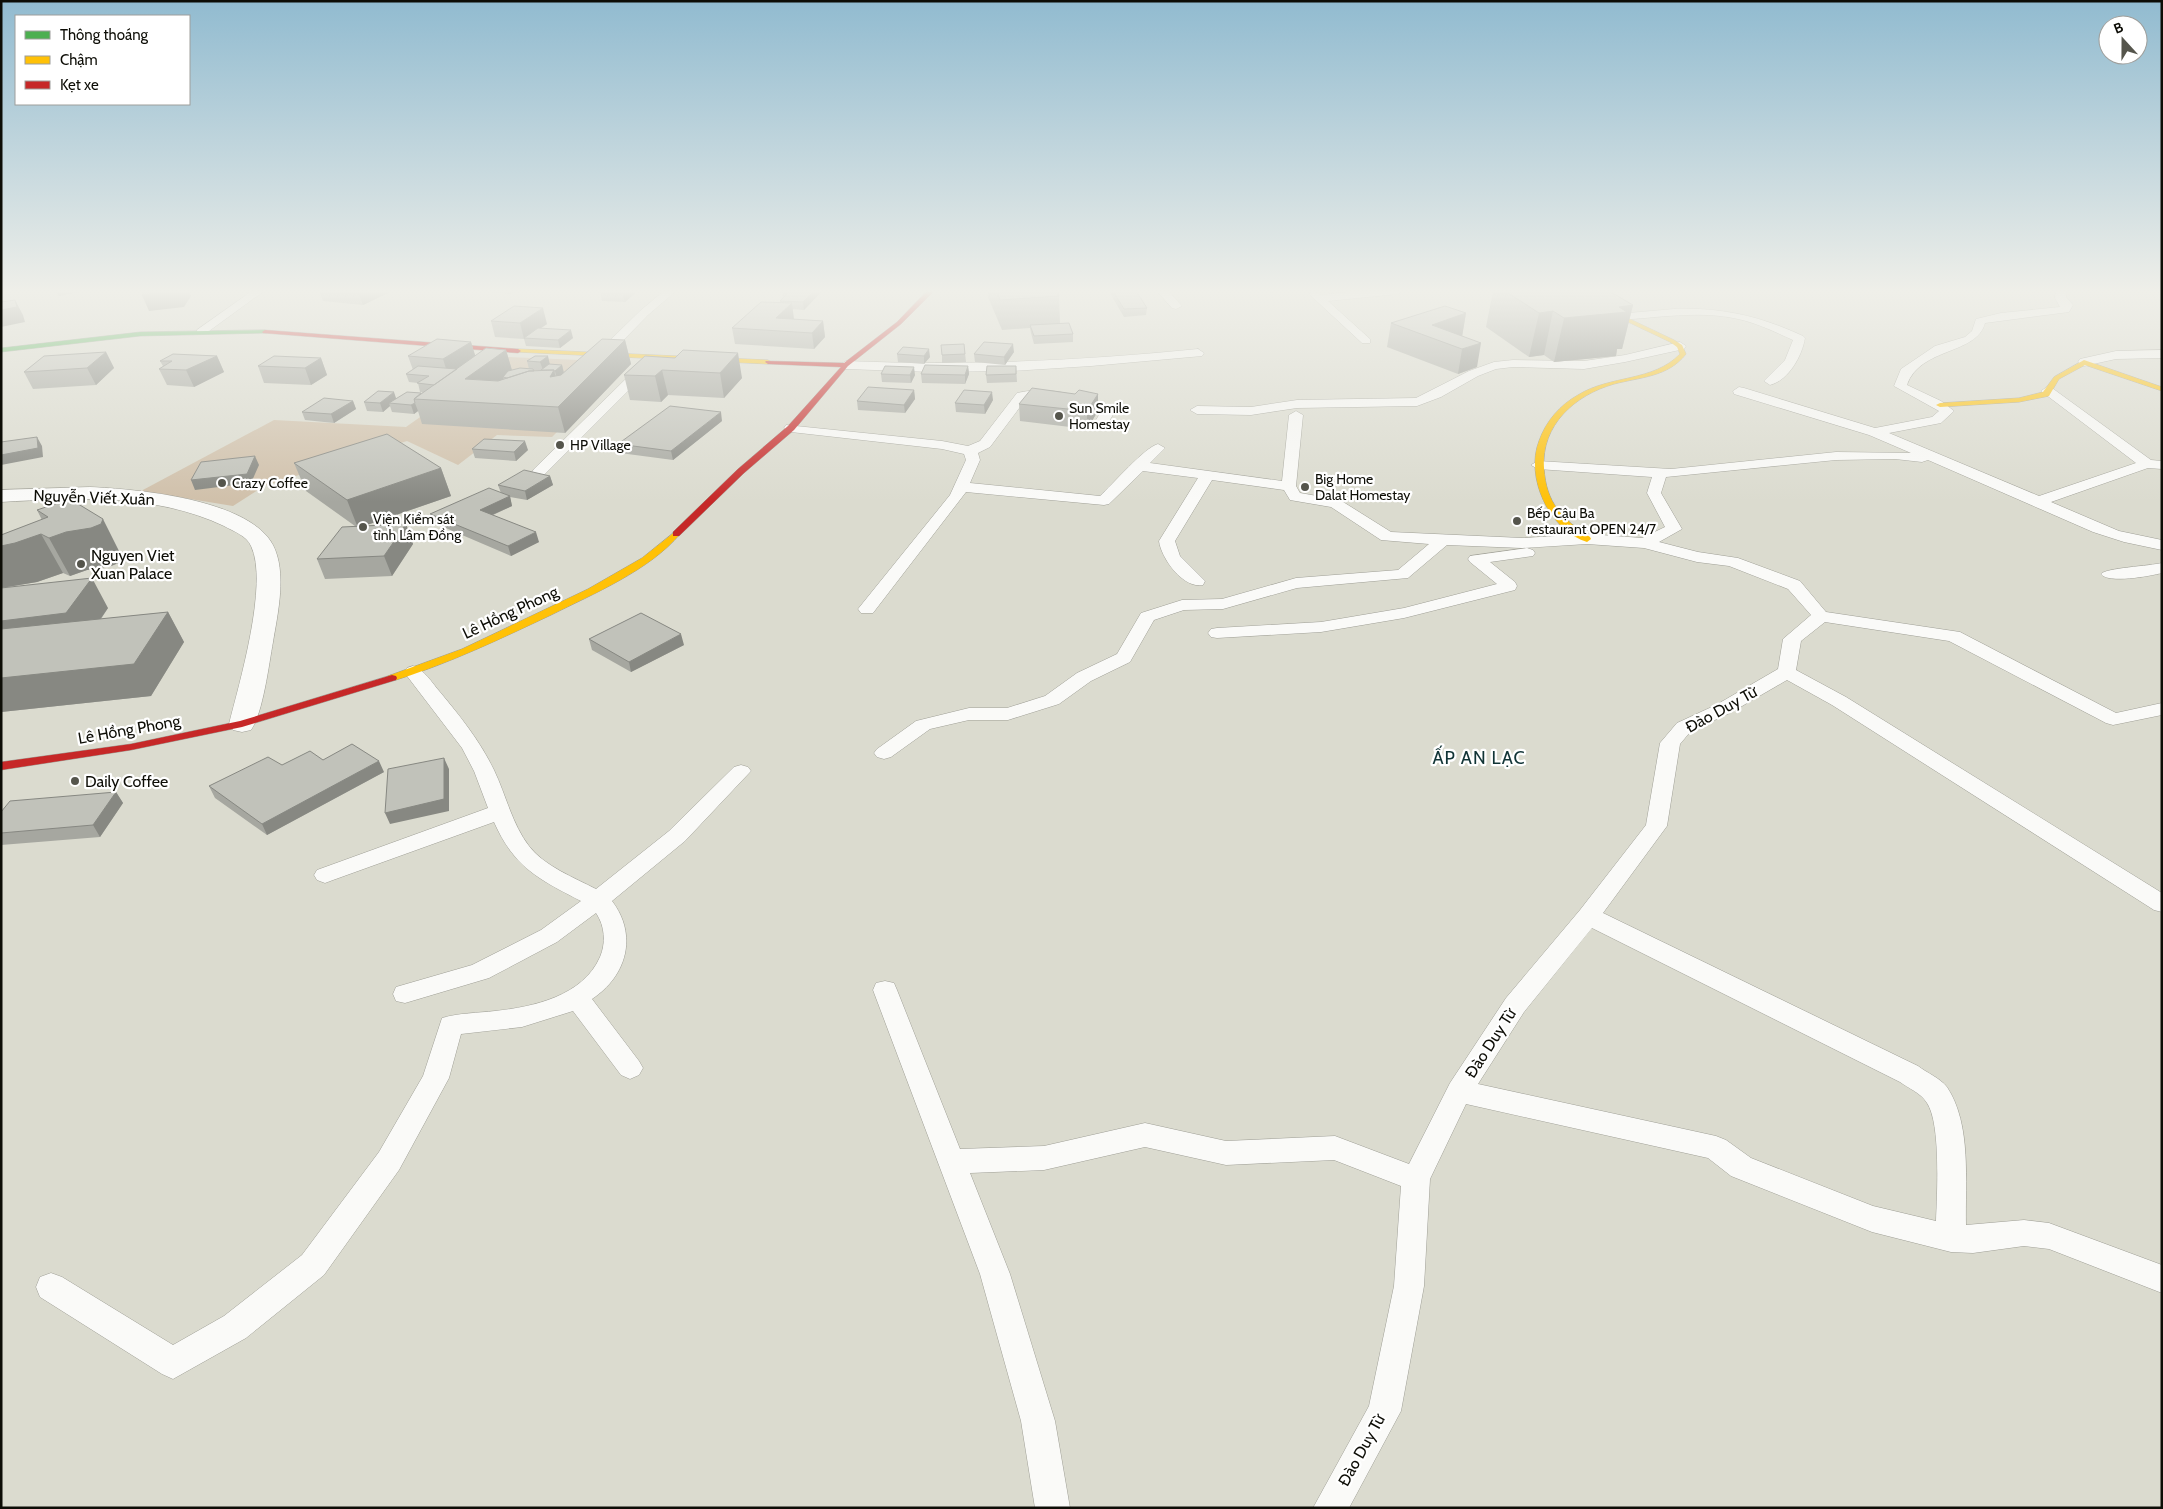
<svg xmlns="http://www.w3.org/2000/svg" width="2163" height="1509" viewBox="0 0 2163 1509" font-family="Cabin,sans-serif">
<style>
.green{fill:#d0c0aa}
.lines{fill:none;stroke-linecap:round;stroke-linejoin:round}
.lane-casing{stroke:#9f9f96;stroke-width:1}
.street-casing{stroke:#9f9f96;stroke-width:1}
.fast-casing{stroke:#9f9f96;stroke-width:1}
.slow-casing{stroke:#9f9f96;stroke-width:1}
.jam-casing{stroke:#9f9f96;stroke-width:1}
.lane{fill:#fafaf8;fill-rule:evenodd}
.street{fill:#fafaf8;fill-rule:evenodd}
.fast{fill:#4caf50;fill-rule:evenodd}
.slow{fill:#ffc107;fill-rule:evenodd}
.jam{fill:#c62828;fill-rule:evenodd}
.wall{fill:#a6a7a0;fill-rule:evenodd}
.shaded-wall{fill:#878882}
.building{fill:#c1c2ba;stroke:#878882}
.poi-dot{fill:#55554c;stroke:#fff;stroke-width:2}
.labels{text-anchor:middle;stroke-width:4.5;stroke-linejoin:round;paint-order:stroke}
.far-poi-label{font-size:14px;fill:#0d0d06;stroke:#fff;text-anchor:start}
.street-label{font-size:16px;fill:#0d0d06;stroke:#fff}
.poi-label{font-size:16px;fill:#0d0d06;stroke:#fff;text-anchor:start}
.neighbourhood-label{font-size:18px;letter-spacing:1px;fill:#113436;stroke:#fff}
</style>
<rect width="100%" height="100%" fill="#dbdbcf"/>
<path class="green" d="M505 357 627 362 552 437 497 435 458 465 407 441 264 486 233 506 141 491 274 420 406 427Z"/>
<g class="lines">
<g class="lane-casing">
<path id="lane" d="M252 291H264L205 334H197V330Z
M664 291H676L648 315 607 357H599L597 354 599 351 640 311Z
M1157 291H1168L1182 306 1176 309 1172 308Z
M1360 291H1403L1398 294 1328 301 1370 339V343H1362L1309 294 1312 291 1321 295Z
M2056 291H2066V297L2073 305 2069 312 1985 323C1977 355 1920 347 1907 385L1941 401 1954 411 1941 423 1889 433 2039 496 2136 463 2041 391 2047 387 2052 388 2151 460 2162 461V469L2148 468 2051 502 2119 531 2162 540V550L2124 542 2093 532 1928 460 1922 462 1895 459 1836 460 1666 477 1661 493 1682 529 1659 542 1698 552 1738 558 1800 581 1826 612 1960 632 2116 713 2162 703V715L2113 725 2106 723 1949 641 1825 622 1801 641 1796 670 1846 697 2162 893V912L2154 910 1832 705 1787 680 1730 713 1691 731 1680 744 1667 826 1603 913 1918 1066C1927 1073 1940 1078 1947 1087 1972 1125 1965 1182 1966 1225L2024 1220 2049 1223 2162 1265V1293L2049 1249 2024 1246 1973 1253 1951 1252 1872 1232 1731 1176 1708 1158 1466 1104 1430 1179 1424 1286 1401 1411 1349 1508H1313L1369 1406 1394 1286 1401 1186 1334 1160 1226 1165 1145 1147 1044 1170 970 1173 1010 1274 1055 1421 1070 1508H1035L1021 1421 980 1274 873 990 876 983 885 981 894 983 897 990 960 1149 1044 1146 1145 1123 1226 1141 1335 1136 1409 1164 1450 1083 1506 998 1580 910 1646 825 1660 743 1677 723 1716 705 1778 669 1783 639 1811 615 1788 589 1729 566 1697 562 1644 548 1587 544 1522 548 1447 545 1408 578 1297 588 1223 609 1184 610 1154 620 1130 662 1091 681 1059 704 1008 720H969L930 729 891 757 884 759 877 757 874 753 877 749 916 721 969 708H1007L1045 696 1077 673 1117 654 1141 613 1182 600 1222 599 1296 578 1398 570 1429 544 1381 540 1331 507 1290 500 1284 490 1212 480 1175 541 1180 556 1205 581 1203 585C1183 589 1161 558 1159 541L1198 478 1143 471 1109 504 1104 505 966 492 873 613H861L858 609 950 495 966 460 964 454 942 449 791 432 784 428 786 425 942 441 968 446 980 441 1017 393C1050 385 1083 397 1114 407L1116 410 1106 426 1101 427 1094 423 1101 412 1055 399H1026L990 447 978 453 980 460 970 483 1100 496C1112 485 1145 447 1158 444L1165 448 1150 463 1282 481 1289 415 1296 411 1303 415 1296 486 1300 493 1340 500 1391 532 1522 538 1587 534 1642 538 1665 527 1647 493 1652 477 1538 469 1531 465 1538 461 1671 469 1836 452 1911 453 1869 435 1734 394 1733 391 1739 387 1744 388 1875 428 1932 417 1939 411 1894 386 1901 369 1935 346 1965 337 1972 331 1976 319 2001 313 2060 307 2055 298ZM1592 928 1900 1082C1908 1088 1921 1093 1927 1103 1941 1124 1937 1194 1936 1221L1873 1206 1751 1158 1726 1140 1716 1136 1478 1084 1524 1012Z
M1674 309C1721 307 1760 316 1803 336L1805 338C1802 356 1789 380 1770 385L1764 381 1785 360 1793 340C1775 332 1757 323 1738 319 1699 310 1658 318 1618 320L1612 317 1618 314Z
M1680 342 1686 346 1684 349 1625 362 1584 369 1513 367 1496 369 1478 376 1441 397 1417 406 1297 408 1251 415 1197 414 1190 410 1197 406 1251 407 1297 400 1416 398 1469 371 1494 362 1513 360 1584 361 1625 355Z
M1198 349 1204 353 1202 356 1091 366 1011 371 932 372 846 369 840 365 846 361C964 366 1080 361 1198 349Z
M2162 350V358L2116 359 2084 366 2078 362 2080 359 2116 351Z
M646 362 650 363 652 366 650 369 544 475H534L532 472 534 469 642 363Z
M1527 548 1533 550 1535 553 1533 556 1490 562 1515 582 1517 586 1515 590 1404 618 1321 632 1217 638 1211 637 1208 633 1211 629 1217 628 1321 622 1404 608 1497 584 1470 562 1468 559 1470 556Z
M2162 563V573C2150 576 2108 584 2101 574 2105 568 2150 566 2162 563Z
M413 666C424 669 432 683 440 692 460 716 480 741 494 770 506 795 512 824 529 846 544 866 575 878 596 889L669 831 734 767 741 765 748 767 751 771 685 841 612 901C638 935 627 976 592 999L639 1061 643 1068 639 1075 630 1079 621 1075 573 1011 522 1027 461 1034 449 1078 399 1170 324 1275 246 1338 173 1379 162 1374 40 1297 36 1287 40 1277 51 1273 62 1277 173 1345 224 1316 302 1255 379 1152 423 1076 442 1018C459 1013 478 1013 495 1011 533 1007 583 996 600 957 606 943 605 926 596 913L557 942 489 978 405 1003 396 1001 393 994 396 987 472 965 541 930 581 901C538 879 514 867 494 822L333 880 325 883 317 880 314 875 317 870 488 808 474 771 462 748 404 672 407 668Z"/>
</g>
<g class="street-casing">
<path id="street" d="M90 487C136 489 249 499 273 545 287 572 278 613 273 642 269 664 263 713 251 730L242 732 233 730 229 724C239 684 269 583 251 546 247 536 233 531 224 526 154 493 77 498 1 502V490Z"/>
</g>
<g class="fast-casing">
<path id="fast" d="M265 330 268 332 267 333 140 336 1 352V348L140 332Z"/>
</g>
<g class="slow-casing">
<path id="slow" d="M1563 291H1571L1674 340 1682 345 1686 354C1668 377 1641 377 1614 384 1575 395 1541 425 1544 468 1546 503 1562 519 1590 537L1591 539 1587 542C1549 530 1525 477 1539 441 1546 421 1560 405 1578 395 1610 375 1653 382 1680 354L1677 347 1670 342Z
M518 349 768 360 771 362 768 364 516 352 515 351Z
M2084 360 2162 387V391L2085 365 2059 379 2049 396 2019 402 1940 407 1936 405 1940 403 2019 398 2043 392 2054 377Z
M676 531 680 534C650 570 593 594 551 615 500 639 450 663 396 680H388L387 678 388 676 462 649 588 589 642 558Z"/>
</g>
<g class="jam-casing">
<path id="jam" d="M927 291H934L901 324 848 366 794 430 744 473 679 536H673V532L738 469 788 426 841 367 768 364 765 362 766 361 844 363 897 322Z
M265 330 518 349 521 351 518 353 263 333 262 332Z
M392 675 396 676 397 678 396 680 242 727 131 750 1 770V762L131 744 240 721Z"/>
</g>
<use href="#lane" class="lane"/>
<use href="#street" class="street"/>
<use href="#fast" class="fast"/>
<use href="#slow" class="slow"/>
<use href="#jam" class="jam"/>
</g>
<path class="wall" d="M319 291H392L363 305 323 301Z
M482 291H515L510 294Z
M600 291H634L635 293 625 302 602 301Z
M782 291H822L804 310 792 309 793 319 823 321 825 337 814 349 735 344 732 328 780 303V301L783 297Z
M988 291H1057L1059 296 1060 324 1073 334V342L1034 344 1031 333 1030 328 1002 330 988 297Z
M1111 291H1136L1147 308 1146 315 1124 317 1111 295Z
M1493 291H1609L1633 305 1622 349H1617L1616 356 1554 362 1544 355 1529 357 1486 327Z
M1466 313 1462 336 1477 367 1458 374 1387 347 1391 323Z
M491 321 547 324 540 329 573 338 560 348 526 346 524 339 495 337Z
M625 340 631 364 565 433 422 424 418 411 414 414 392 412 390 406 383 412 367 411 364 402 396 399 421 393 423 392H420L418 383 409 382 406 374 413 370 408 356 471 342 475 356 506 350 512 370 529 369 527 361 535 356 550 365H562L564 372ZM534 370H541V371H534Z
M964 344 966 362 942 363V355Z
M903 347 930 357 924 364 898 362 897 354Z
M106 352 114 368 96 385 33 389 24 372Z
M1014 352 1005 365 975 362 974 354Z
M217 356 224 372 194 387 167 385 159 369 163 366 160 361Z
M645 356 742 378 724 398 668 395 661 402 630 400 624 375Z
M321 358 327 375 311 385 264 383 258 366Z
M968 366 969 374 965 384 922 383 921 374Z
M1016 366 1017 382 987 383 986 375Z
M881 374 915 375 911 383 882 382Z
M914 390 915 399 905 413 858 410 857 401Z
M1075 394H1098V411L1087 429 1020 421 1019 404Z
M993 400 985 414 956 412 955 403Z
M353 401 356 409 334 423 305 420 302 412Z
M722 421 673 460 620 453 618 444Z
M472 449 528 450 516 461 475 458Z
M294 463 441 468 451 496 364 526 406 524 413 544 392 576 325 579 317 559 355 526 306 491Z
M550 476 553 485 527 500 510 497 512 506 493 515 539 542 511 556 434 523 430 514 501 493 498 485Z
M37 510 122 557 121 562 111 566 87 570 70 576 63 573 37 582 2 588 108 608 101 619 168 612 184 642 151 696 1 712V535L42 520Z
M589 639 684 645 631 672 592 650Z
M282 765 384 772 267 835 215 798 209 786Z
M116 792 123 803 100 837 1 845V812Z"/>
<path class="shaded-wall" d="M56 291H83L59 296Z
M178 291H189L191 296 184 307 149 311 142 295Z
M358 291H392L363 305Z
M622 291H634L635 293 625 302Z
M814 291H822L804 310 803 302Z
M1069 291H1084L1069 292Z
M15 300 23 315 25 322 1 327V310Z
M792 303 794 319 782 331 776 318Z
M1633 305 1622 349H1617L1616 356 1554 362 1564 318 1619 307Z
M543 308 547 324 524 339 520 323Z
M1553 311 1544 355 1529 357 1539 313Z
M1466 313 1462 337 1432 325Z
M823 321 825 337 814 349 812 333Z
M571 330 573 338 560 348 558 340Z
M625 340 631 364 565 433 558 407Z
M471 342 476 358 448 375 443 359Z
M1481 343 1477 367 1458 374 1462 349Z
M1013 344 1014 352 1005 365 1004 357Z
M929 349 930 357 924 364V356Z
M506 350 513 374 503 377 504 381 465 379Z
M106 352 114 368 96 385 87 368Z
M738 353 742 378 724 398 720 373Z
M217 356 224 372 194 387 186 370Z
M548 356 550 365 543 370 540 362Z
M321 358 327 375 311 385 305 368Z
M562 365 564 374 557 379 555 371Z
M968 366 969 374 965 384V375Z
M914 367 915 375 911 383 910 375Z
M554 370 560 395 550 377Z
M662 370 668 395 661 402 655 376Z
M914 390 915 399 905 413 904 405Z
M394 392 397 401 389 403 390 406 383 412 380 403Z
M992 392 993 400 985 414 984 405Z
M1098 394V411L1087 429V411Z
M353 401 356 409 334 423 331 414Z
M415 403 418 411 414 414 411 405Z
M721 412 722 421 673 460 671 451Z
M37 437 42 446 43 457 1 465V455Z
M525 441 528 450 516 461 514 452Z
M255 456 259 465 251 483 195 490 191 480Z
M441 468 451 496 358 528 347 500Z
M550 476 553 485 527 500 525 491Z
M510 496 512 506 483 519 480 510Z
M103 519 122 557 121 562 111 566 87 570 70 576 49 538Z
M406 524 413 544 392 576 384 556Z
M536 532 539 542 511 556 508 546Z
M41 534 63 573 37 582 1 588V546Z
M92 578 108 608 83 644 1 653V621Z
M168 612 184 642 151 696 1 712V678Z
M681 634 684 645 631 672 629 662Z
M444 758 449 769V811L390 824 385 813Z
M379 761 384 772 267 835 262 824Z
M116 792 123 803 100 837 93 825Z"/>
<path class="building" d="M145 291H178V292L142 295Z
M790 291H814L803 302 780 301Z
M997 291H1057L1059 296 1000 300Z
M1113 291H1136L1147 308 1124 309Z
M1505 291H1609L1633 305 1619 307 1627 312 1564 318 1553 311 1539 313Z
M15 300 17 307 1 310V302Z
M761 302 792 303 776 318 823 321 812 333 732 328Z
M514 306 543 308 520 323 491 321Z
M1445 306 1466 313 1432 325 1481 343 1462 349 1391 323Z
M1069 323 1073 334 1034 336 1030 325Z
M538 328 571 330 558 340 524 338Z
M437 339 471 342 443 359 408 356Z
M602 339 625 340 558 407 414 399 486 348 506 350 465 379 498 381 529 371 554 370 550 377 561 375Z
M984 342 1013 344 1004 357 974 354Z
M964 344 965 354 942 355 941 345Z
M903 347 929 349 924 356 897 354Z
M683 350 738 353 720 373 662 370 655 376 624 375 645 356 675 358Z
M106 352 87 368 24 372 44 356Z
M173 354 217 356 186 370 159 369 172 361H160Z
M274 356 321 358 305 368 258 366Z
M535 356H548L540 362 527 361Z
M549 364 562 365 555 371H554V370H541Z
M925 365 968 366 965 375 921 374Z
M418 366 457 369 434 385 417 383 429 376 406 374Z
M885 366 914 367 910 375 881 374Z
M987 366H1016V374L986 375Z
M520 368 533 369 534 371H529L507 378 503 377 508 371Z
M868 387 914 390 904 405 857 401Z
M1032 388 1075 394 1079 390 1098 394 1087 411 1019 404Z
M964 390 992 392 984 405 955 403Z
M378 391 394 392 380 403 364 402Z
M407 392 421 393 414 399 415 403 411 405 389 403Z
M324 398 353 401 331 414 302 412Z
M670 406 721 412 671 451 618 444Z
M387 434 441 468 347 500 294 463Z
M37 437 38 448 1 455V442Z
M484 439 525 441 514 452 472 449Z
M255 456 247 474 191 480 201 462Z
M524 470 550 476 525 491 498 485Z
M489 488 510 496 480 510 536 532 508 546 430 514Z
M70 499 103 519 101 524 91 528 66 532 49 538 41 534 15 543 1 546V535L48 517 37 510Z
M406 524 384 556 317 559 342 527Z
M92 578 66 613 1 621V588Z
M168 612 134 664 1 678V629Z
M641 613 681 634 629 662 589 639Z
M352 744 379 761 262 824 209 786 268 757 282 765 310 751 323 760Z
M444 758V799L385 813 388 769Z
M116 792 93 825 1 833V812L10 801Z"/>
<linearGradient id="sky" x2="0" y2="1"><stop stop-color="#91bbd0"/><stop offset="0.58" stop-color="#efefe9"/><stop offset="1" stop-color="#efefe9" stop-opacity="0"/></linearGradient>
<rect width="2163" height="502" fill="url(#sky)"/>
<g class="poi-dot">
<circle cx="1059" cy="416" r="5"/>
<circle cx="560" cy="445" r="5"/>
<circle cx="222" cy="483" r="5"/>
<circle cx="1305" cy="487" r="5"/>
<circle cx="1517" cy="521" r="5"/>
<circle cx="363" cy="527" r="5"/>
<circle cx="81" cy="564" r="5"/>
<circle cx="75" cy="781" r="5"/>
</g>
<g class="labels">
<g class="far-poi-label">
<text x="1069" y="413">Sun Smile<tspan x="1069" dy="16">Homestay</tspan></text>
<text x="570" y="450">HP Village</text>
<text x="1315" y="484">Big Home<tspan x="1315" dy="16">Dalat Homestay</tspan></text>
<text x="232" y="488">Crazy Coffee</text>
<text x="1527" y="518">Bếp Cậu Ba<tspan x="1527" dy="16">restaurant OPEN 24/7</tspan></text>
<text x="373" y="524">Viện Kiểm sát<tspan x="373" dy="16">tỉnh Lâm Đồng</tspan></text>
</g>
<g class="street-label">
<text transform="translate(94 497) rotate(2)" y="6">Nguyễn Viết Xuân</text>
<text transform="translate(510 612) rotate(-25)" y="6">Lê Hồng Phong</text>
<text transform="translate(1721 709) rotate(-29)" y="6">Đào Duy Từ</text>
<text transform="translate(129 729) rotate(-10)" y="6">Lê Hồng Phong</text>
<text transform="translate(1490 1043) rotate(-57)" y="6">Đào Duy Từ</text>
<text transform="translate(1361 1450) rotate(-61)" y="6">Đào Duy Từ</text>
</g>
<g class="poi-label">
<text x="91" y="561">Nguyen Viet<tspan x="91" dy="18">Xuan Palace</tspan></text>
<text x="85" y="787">Daily Coffee</text>
</g>
<g class="neighbourhood-label">
<text x="1479" y="764">ẤP AN LẠC</text>
</g>
</g>
<rect width="2163" height="1509" fill="none" stroke="#0d0d06" stroke-width="5"/>
<rect x="15" y="15" width="175" height="90" fill="#ffffff" stroke="#9e9e9b"/>
<rect x="25" y="31" width="25" height="8" fill="#4caf50" stroke="#9e9e9b"/>
<text x="60" y="40" font-size="15" fill="#0d0d06">Thông thoáng</text>
<rect x="25" y="56" width="25" height="8" fill="#ffc107" stroke="#9e9e9b"/>
<text x="60" y="65" font-size="15" fill="#0d0d06">Chậm</text>
<rect x="25" y="81" width="25" height="8" fill="#c62828" stroke="#9e9e9b"/>
<text x="60" y="90" font-size="15" fill="#0d0d06">Kẹt xe</text>
<g transform="translate(2123 40) rotate(339)"><circle r="24" fill="#ffffff" stroke="#9e9e9b"/>
<path d="M0-4L9 19L0 12L-9 19Z" fill="#55554c"/>
<text y="-8" font-size="14" font-weight="bold" text-anchor="middle" fill="#0d0d06">B</text>
</g>
</svg>
